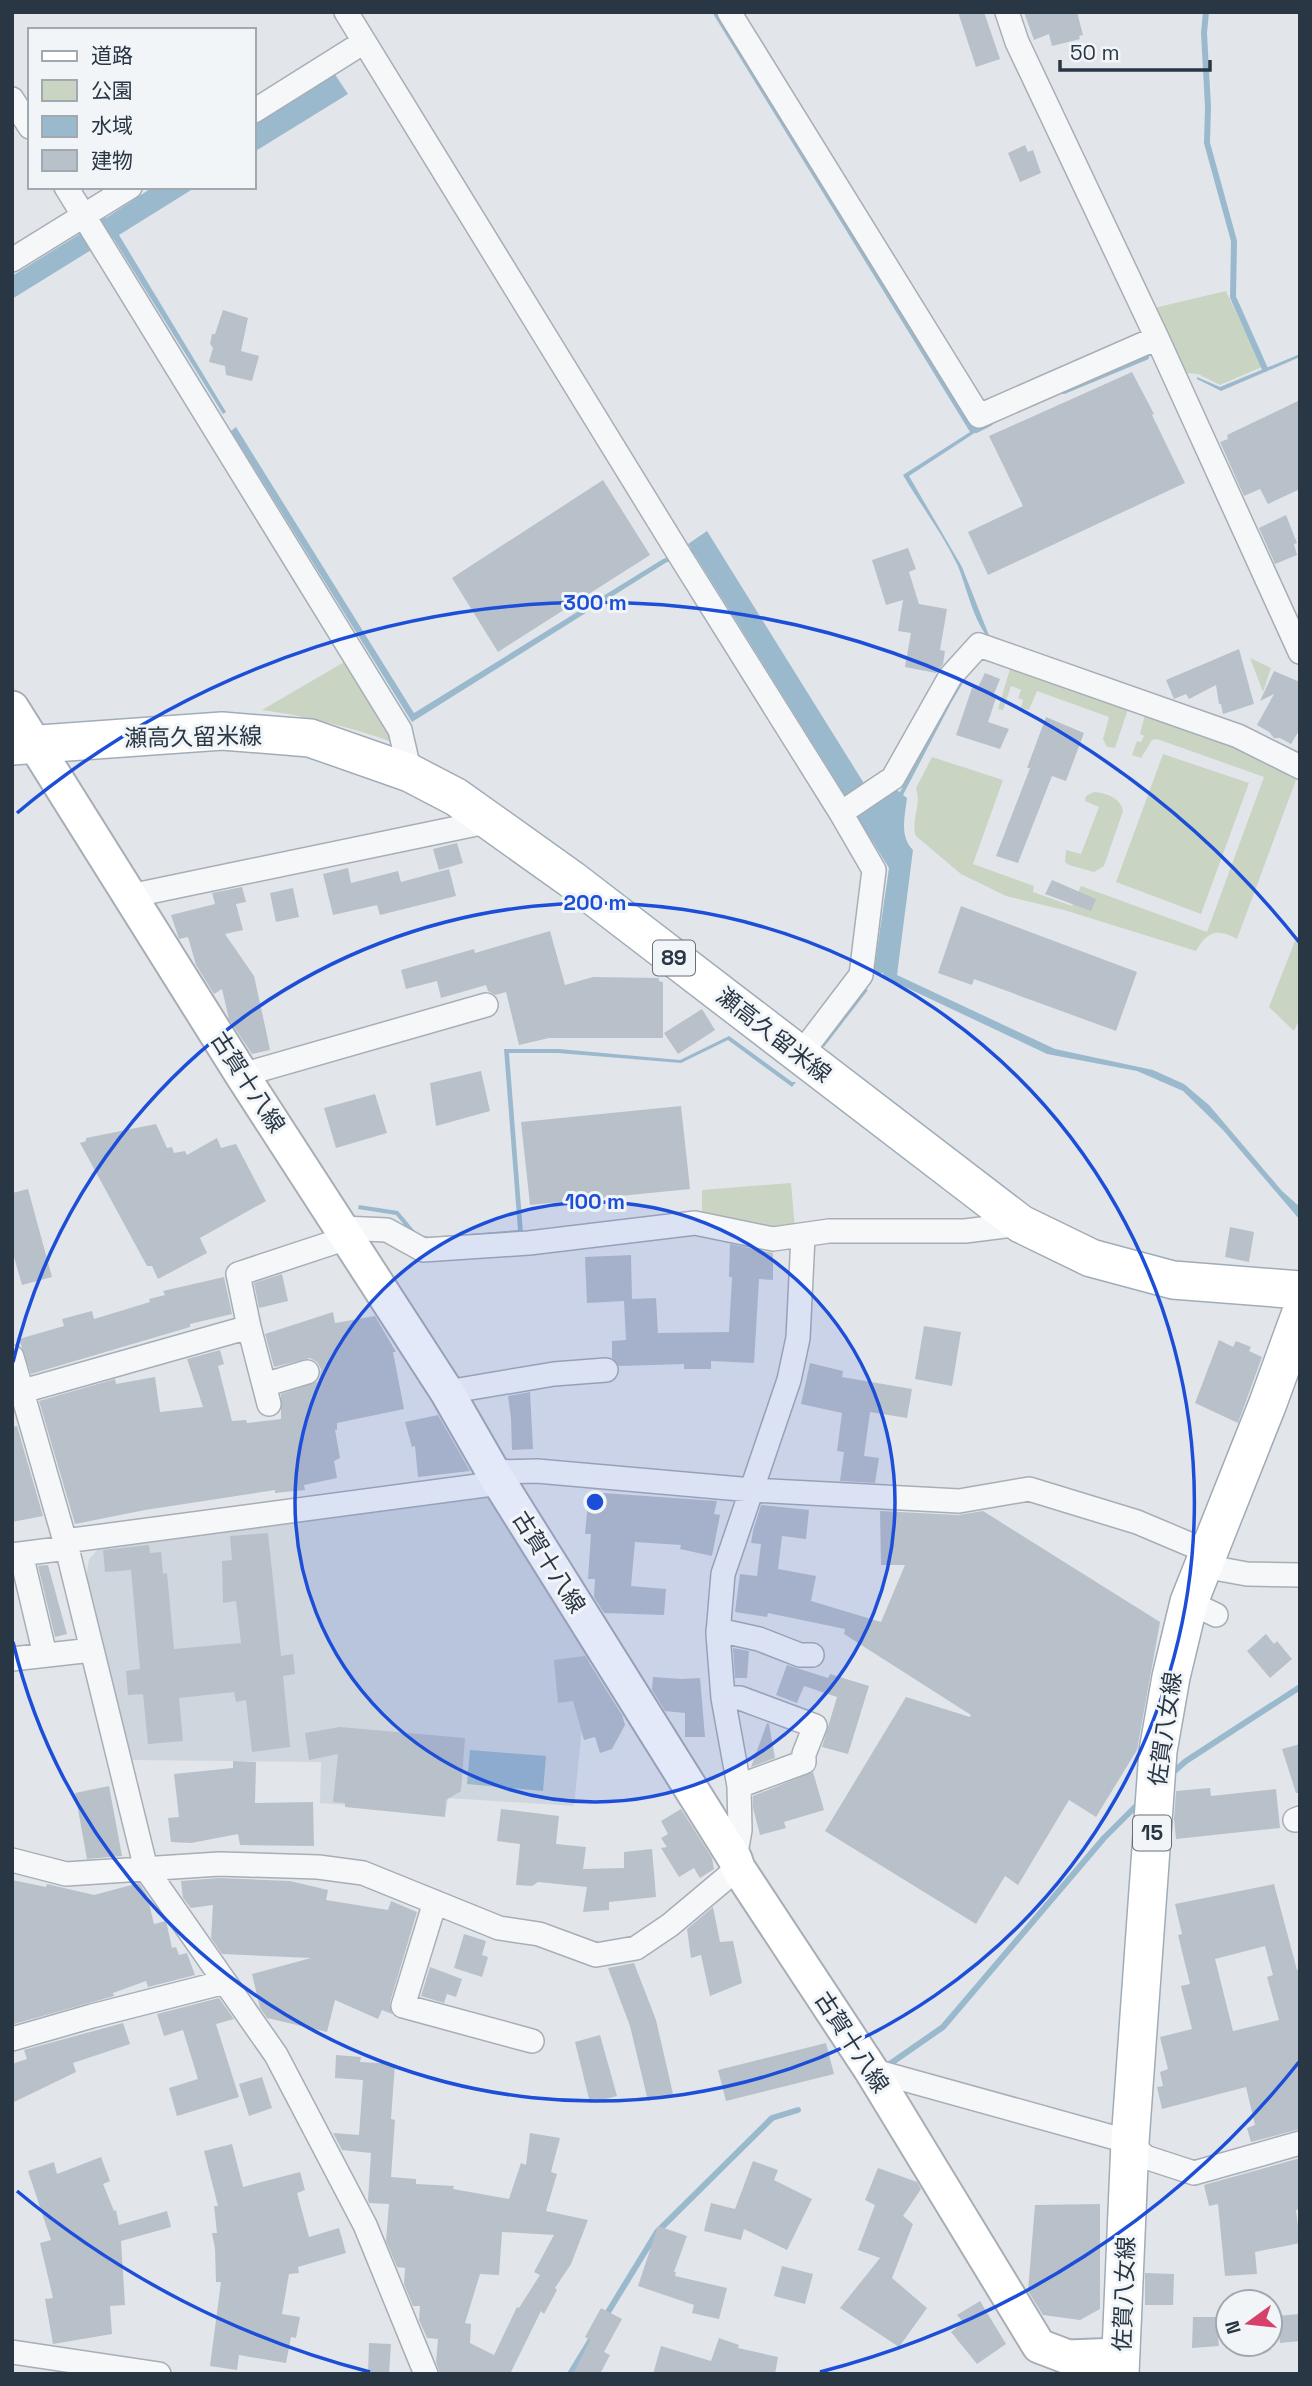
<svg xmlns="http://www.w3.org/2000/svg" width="1312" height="2386" viewBox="0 0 1312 2386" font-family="'Space Grotesk','Noto Sans JP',sans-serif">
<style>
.built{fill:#cfd6dd}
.green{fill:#c9d5c2}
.water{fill:#9bb9cd}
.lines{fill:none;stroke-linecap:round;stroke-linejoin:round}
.stream{stroke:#9bb9cd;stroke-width:6}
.building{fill:#b8c0c9;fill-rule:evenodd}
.street-casing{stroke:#a7aeb6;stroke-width:26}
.secondary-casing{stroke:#a7aeb6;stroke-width:37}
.primary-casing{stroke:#a0acb7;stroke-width:40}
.street{stroke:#f5f7f9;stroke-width:23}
.secondary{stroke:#fff;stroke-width:33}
.primary{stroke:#fff;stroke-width:37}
.ring{fill:none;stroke:#1d4ed8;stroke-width:3.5}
.labels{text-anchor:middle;stroke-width:6;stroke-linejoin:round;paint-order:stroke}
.shield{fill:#f1f5f8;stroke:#656f7a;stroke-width:2}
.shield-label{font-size:21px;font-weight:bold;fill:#293644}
.street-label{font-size:23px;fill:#293644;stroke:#f1f5f8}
.centre{fill:#1d4ed8;stroke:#f1f5f8;stroke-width:3.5}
.ring-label{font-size:21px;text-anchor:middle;font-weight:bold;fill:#1d4ed8;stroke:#f1f5f8;stroke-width:6;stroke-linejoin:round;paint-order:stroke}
</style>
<rect width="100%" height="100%" fill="#e2e6eb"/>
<path class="built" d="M497 1493 602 1659 575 1665 582 1727 574 1806 448 1798 446 1812 320 1803 321 1762 127 1760 85 1584 89 1559 100 1547Z"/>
<path class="green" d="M1226 291 1262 367 1220 385 1198 374 1185 373 1154 308Z
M351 658 397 732 389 741C347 726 306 716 262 710Z
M1250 658 1271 668 1263 692Z
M1010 669 1128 709 1115 748 1107 747 1103 739 1109 717 1037 691 1029 710 1021 708 1023 700 1018 698 1021 690 1011 686 1003 710 998 709Z
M1145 715 1240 748 1296 780 1237 939C1218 928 1207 931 1196 951L1064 910 1006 896 961 874 916 836C910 822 922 806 916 788L932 757 1003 780 973 864 1034 886 1033 892 1072 906 1081 886 1207 932 1264 777 1157 739 1152 740 1141 758 1132 755 1137 741 1141 742 1144 736 1140 734Z
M1163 754 1249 783 1201 914 1116 882Z
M1094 792C1106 793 1121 798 1123 811L1104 866 1094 872 1069 865 1065 862 1066 850 1081 854 1099 807 1085 801 1086 796Z
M1295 941 1300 943V1018L1294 1031 1269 1007Z
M791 1183 795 1229 779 1230 702 1213V1190Z"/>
<path class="water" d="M712 12H718L976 430V432L909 476 962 567 990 638C975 628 965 581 957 564 942 533 920 504 903 475L970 432Z
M334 73 348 94 254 152V124Z
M153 187H196L119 235 226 412 223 414 113 238 108 241 98 218 104 216 106 218Z
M86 230 96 247 12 299V276Z
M1300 354V357L1221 391 1197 379V377L1220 387Z
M236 427 414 713 663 559 672 556 673 562H667L412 722 231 431Z
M707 531 865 785 846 797 695 555 690 556 688 549 691 548 688 544Z
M974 664 951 703 903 795 907 798C905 816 899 836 913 850L897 975 1055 1049 1153 1070 1184 1084 1209 1105 1282 1191 1300 1207V1220L1223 1130 1183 1091 1137 1071 1047 1054 884 977 883 973 878 974 874 971 889 868 856 815 896 790 900 792 959 680Z
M865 989 868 990 824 1047 821 1045Z
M729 1036 792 1082H796L792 1087 728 1040 681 1063 558 1053H509L523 1233 429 1241 415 1238 396 1215 358 1209 359 1205 398 1211 418 1235 430 1237 518 1230 504 1049H559L680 1060Z
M470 1750 546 1756 543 1791 467 1784Z"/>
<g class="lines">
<path class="stream" d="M1206 12 1204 33 1208 107 1207 143 1234 241 1233 297 1265 369
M1064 391 1146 357
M976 430 990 423
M1171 1774 1186 1761 1300 1687
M884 2068 943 2027 1104 1838 1139 1803
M605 2317 657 2232 772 2118 798 2110
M570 2374 592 2338"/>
</g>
<path class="building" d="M958 12H984L1000 59 976 67Z
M1024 12H1077L1083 35 1079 36 1080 39 1052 46 1049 34 1034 40Z
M1025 145 1028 152 1033 150 1041 173 1020 182 1008 153Z
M223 310 248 318 241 351 259 356 252 381 226 375 225 366 209 362 213 348 210 344 212 334H215Z
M1132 372 1154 414 1152 415 1185 483 988 575 968 532 1023 506 989 436Z
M1300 400V489L1268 504 1260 489 1244 496 1220 442 1228 439 1227 435Z
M603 480 650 555 498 652 452 578Z
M1286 515 1297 543 1294 544 1297 555 1275 564 1259 528Z
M908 548 916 569 909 572 919 604 947 609 940 650 945 651 943 664 936 673 905 667 911 633 898 631 903 600 886 605 872 560Z
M1239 649 1254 704 1223 714 1221 704H1219L1216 685 1189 699 1186 694 1174 699 1166 680Z
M1274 671 1300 682V729L1291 744 1280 738H1274L1269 732 1257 725 1274 694 1260 701Z
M985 673 1000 679 994 694 997 695 988 722 1009 729 1000 749 956 735 972 688 977 689Z
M1046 717 1084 733 1066 781 1052 776 1018 863 996 856 1030 768H1027Z
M457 843 463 863 439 870 433 849Z
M348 868 351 883 398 871 401 882 449 869 456 896 380 915 377 905 333 915 323 874Z
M1052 880 1096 899 1091 911 1045 894Z
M242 887 246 902 236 904 243 930 225 934 254 976 268 1040 270 1050 252 1054 229 1019 222 989 214 994 196 965 188 937 179 939 171 915 215 904 212 893Z
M293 888 299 917 276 922 270 893Z
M961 906 1137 972 1116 1031 974 979 972 985 938 973Z
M550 931 565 985 593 977 659 978V981L663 982V1038H549L519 1045 506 992 495 995 488 991 486 985 441 998 437 981 406 989 401 970 474 949 475 953Z
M702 1009 715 1030 678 1054 664 1033Z
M481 1071 490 1111 436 1126 430 1083Z
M375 1094 387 1133 336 1148 324 1108Z
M681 1106 690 1189 530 1205 521 1122Z
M156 1124 167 1148 172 1147 174 1153 185 1151 187 1155 217 1138 221 1148 236 1144 266 1201 200 1238 207 1253 158 1279 152 1266H147L80 1143 86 1141V1138Z
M28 1189 52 1277 22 1285 12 1250V1193Z
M1230 1227 1254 1232 1249 1262 1225 1257Z
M730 1244 773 1253V1280L759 1279 754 1363 711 1361V1369H684V1364L619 1366 612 1358V1341L626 1340 624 1301 587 1303 585 1257 631 1255 632 1299 656 1298 658 1333 729 1332 732 1277H729Z
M282 1274 288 1301 259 1308 254 1283Z
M224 1277 232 1314 190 1324V1327L31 1374 19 1339 64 1326 62 1319 92 1311 94 1319 150 1302 149 1299 165 1295 163 1291Z
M333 1312 335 1323 375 1316 396 1352H393L404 1409 337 1423V1430H335L340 1458 334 1461 337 1478 304 1485 305 1490 275 1493V1490L145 1510 75 1524 39 1401 115 1379 116 1384 155 1377 160 1412 203 1407 187 1359 220 1350 224 1364 218 1366 232 1421 246 1420 247 1423 281 1419V1394L317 1382 320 1376 321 1369 317 1362 310 1358 274 1367 265 1334Z
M924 1326 961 1332 952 1386 915 1379Z
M1219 1340 1233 1347 1236 1341 1251 1347 1249 1351 1262 1357 1238 1423 1195 1403Z
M810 1363 843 1371 842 1377 912 1389 907 1418 870 1412 864 1456 879 1458 875 1483 840 1481 844 1452 837 1451 842 1413 801 1404Z
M530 1392 533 1449 512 1450 511 1418 508 1396Z
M438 1415 470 1471 418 1477 415 1446 412 1447 405 1422Z
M17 1426 43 1516 12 1522V1427Z
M589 1492 717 1501 714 1514 720 1515 712 1556 680 1549 681 1545 635 1542 631 1586 666 1589 664 1615 604 1613 594 1597 595 1579H588L591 1534H585Z
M761 1505 809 1510 806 1539 782 1536 778 1569 816 1576 811 1601 881 1622 905 1565H881L880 1511 958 1515 983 1511 1160 1622 1137 1750 1096 1817 1069 1800 1018 1885 1005 1876 976 1924 825 1831 906 1697 970 1717 971 1715 844 1634 845 1629 768 1613 767 1617 735 1612 740 1574 757 1576 761 1544 751 1543 753 1531Z
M268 1533 281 1656 293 1654 295 1674 283 1676 290 1747 252 1752 246 1700 236 1702 234 1692 179 1698 183 1741 148 1744 143 1694 128 1695 126 1671 140 1669 131 1570 105 1572 103 1550 149 1545 150 1553 161 1552 163 1574 167 1573 174 1649 241 1643 236 1601 223 1603 222 1561 232 1560 230 1536Z
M48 1565 67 1634 55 1637 38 1566Z
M1266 1634 1274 1644 1277 1641 1292 1659 1270 1678 1247 1651Z
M733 1648 749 1651 747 1678H735Z
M585 1656 622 1715 625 1725 612 1749 600 1753 595 1737 584 1740 573 1701 558 1703 554 1660Z
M787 1665 828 1678 830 1674 869 1686 848 1754 822 1747 837 1697 804 1686 797 1703 776 1695Z
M653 1677 681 1679 700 1678 705 1737H685V1713L665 1711 652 1690Z
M767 1723 769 1724 775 1758 751 1767Z
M340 1727 465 1738 461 1791 446 1800 445 1817 345 1807V1803L333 1802 338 1754 309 1760 305 1733Z
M1300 1744V1793H1296L1282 1749Z
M233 1761 256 1762 255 1803 313 1802 314 1846 240 1845 238 1834 191 1843 171 1842 168 1818 179 1817 174 1774 233 1768Z
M813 1772 824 1810 784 1822 786 1828 760 1835 753 1808V1796Z
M109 1786 122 1856 87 1859 75 1793Z
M1210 1788 1211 1796 1276 1789 1280 1828 1176 1839 1174 1819 1176 1791Z
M501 1809 559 1816 556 1844 586 1847 583 1869 624 1868V1852L652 1849 656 1897 609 1902V1910L583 1912 587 1887 538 1882 532 1886 516 1885 520 1844 497 1841Z
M681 1809 712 1858 714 1869 700 1878 694 1868 679 1877 661 1848 667 1847 661 1838 668 1834 661 1821Z
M219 1878 290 1881 328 1890 326 1900 388 1910 391 1901 417 1912 390 2002 392 2014 382 2010 378 2019 335 2000 327 2032 267 2018 260 2008 252 1974 311 1958 222 1954 211 1938 213 1905 191 1908 183 1898 181 1881Z
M12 1880 46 1887 47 1884 94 1895 139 1883 147 1895 154 1924 166 1921 172 1948 176 1947 179 1955 187 1953 195 1975 148 1987 146 1981 113 1993 114 1996 14 2024Z
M1274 1884 1297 1970 1300 1969V2129L1251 2142 1247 2128 1255 2125 1246 2087 1162 2109 1157 2087 1163 2086 1160 2072 1168 2069 1160 2037 1192 2029 1181 1986 1190 1984 1178 1935 1182 1934 1175 1904ZM1265 1946 1273 1975 1267 1977 1279 2020 1233 2031 1215 1959Z
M713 1907 720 1942 733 1941 742 1983 710 1996 701 1955 691 1958 687 1929Z
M464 1934 486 1941 482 1955 488 1957 482 1977 454 1968Z
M634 1963 656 2020 673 2094 648 2101 630 2026 608 1968Z
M430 1967 462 1979 456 1997 447 1994 444 2003 421 1996Z
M219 1998 234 2019 216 2024 239 2097 177 2116 169 2088 198 2079 183 2030 164 2036 157 2014Z
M123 2023 130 2044 73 2063 76 2072 12 2103V2064L27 2059 24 2050Z
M600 2035 617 2096 590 2103 575 2042Z
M826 2043 834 2074 726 2101 718 2070Z
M336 2055 361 2057 360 2062 395 2064 391 2119 395 2120 391 2177 416 2179V2184L454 2186 453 2189 509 2199 521 2163 526 2165 530 2133 560 2138 551 2172 557 2174 546 2211 588 2220 571 2264 555 2288 557 2290 544 2314 541 2311 510 2374H440L436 2362 438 2339 427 2338 419 2320 420 2306H413L404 2284 405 2268 397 2267 386 2241 389 2204 369 2203 368 2200 371 2153 342 2150 333 2133 359 2135 363 2080 335 2078ZM502 2232 554 2235 534 2272 540 2275 519 2308 517 2307 494 2355 470 2343 471 2324 465 2323 480 2274 499 2275Z
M262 2077 272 2108 249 2116 239 2084Z
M232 2144 243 2187 300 2172 305 2190 297 2193 309 2237 339 2228 346 2253 298 2267 299 2273 289 2274 282 2314 300 2317 296 2338 291 2337 286 2363 239 2355 237 2370 210 2366 221 2282H216L215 2249 212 2233H217L214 2206H218L204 2151Z
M101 2157 110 2181 103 2184 114 2211 116 2210 119 2225 167 2211 171 2227 121 2241 125 2305 110 2306 112 2334 53 2344 45 2299 53 2298 40 2243 51 2240 28 2171 54 2162 57 2174Z
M1300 2158V2209L1296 2210 1300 2243 1255 2252 1257 2274 1225 2276 1218 2204 1209 2206 1204 2185Z
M753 2161 778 2170 774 2180 812 2199 787 2250 744 2229 741 2240 704 2231 711 2203 735 2209Z
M878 2168 917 2182 921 2189 903 2216 913 2224 892 2278 927 2308 899 2347 840 2308 880 2258 858 2250 875 2205 865 2200Z
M1100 2204V2309L1080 2320 1043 2315 1028 2291 1035 2205Z
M658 2226 687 2236 674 2272H676L675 2276 727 2288 719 2319 692 2313 694 2305 638 2286Z
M782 2266 813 2274 805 2304 774 2296Z
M1145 2273 1174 2274 1173 2305H1145Z
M980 2301 1006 2344 977 2364 951 2332 963 2322 957 2315Z
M601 2308 622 2319 604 2352 610 2355 600 2374H573L590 2340 585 2337Z
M1300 2314V2341L1280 2343 1277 2316Z
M1193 2317H1216L1219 2346 1192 2348Z
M719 2338 739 2345 738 2348 778 2357 775 2374H653L661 2346 711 2361Z
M369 2343 391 2344 389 2374H368Z"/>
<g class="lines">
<g class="street-casing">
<path id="street" d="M346 12 679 554 841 813 874 870 861 975 800 1055
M729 12 979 416 1157 338
M1007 12 1017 42 1157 338 1300 652
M12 99 30 127
M254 111 364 42
M66 187 400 730 410 773
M12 260 130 187
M841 813 893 778 950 677 979 645 1238 736 1300 767
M130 896 491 821
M242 1075 486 1005
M342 1228 387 1230 423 1250 529 1243 695 1223 773 1239 829 1231H965L1021 1224
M249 1327 269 1404
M12 1357 67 1548 146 1869 276 2055 365 2225 426 2374
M264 1385 307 1372
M23 1391 249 1327 238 1274 347 1238
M447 1392 554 1374 606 1370
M493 1472 537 1471 752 1490 959 1501 1029 1489 1137 1522 1208 1552
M65 1541 500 1483
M21 1554 45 1655
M12 1555 67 1548
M1203 1566 1247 1574 1300 1575
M1189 1602 1216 1615
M718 1630 759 1639 800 1655H812
M12 1659 92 1650
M723 1698H740L815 1726 804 1754V1762L739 1786
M1295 1820 1300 1818
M735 1859 740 1830 739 1786 723 1698 718 1634 723 1574 789 1380 798 1338 803 1237
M12 1860 66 1874 219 1864 318 1867 363 1873 499 1928 539 1934 596 1955 636 1948 670 1925 738 1868
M435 1902 403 2006 532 2041
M12 2039 92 2016 225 1982
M871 2070 1130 2142 1145 2157 1194 2173 1300 2143
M12 2352 159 2374"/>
</g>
<g class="secondary-casing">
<path id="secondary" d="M12 708 242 1075 447 1392 493 1472 735 1859 738 1868 871 2070 1039 2346 1068 2357 1121 2355"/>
</g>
<g class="primary-casing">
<path id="primary" d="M12 746 222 731 310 738 410 773 456 797 571 879 1021 1224 1091 1258 1173 1280 1300 1290
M1120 2374 1130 2142 1158 1751 1171 1677 1189 1602 1268 1403 1300 1315"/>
</g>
<use href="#street" class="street"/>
<use href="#secondary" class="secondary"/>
<use href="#primary" class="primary"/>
</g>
<circle cx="595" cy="1502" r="300" fill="#1d4ed8" fill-opacity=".12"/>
<g class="ring">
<circle cx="595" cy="1502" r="300"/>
<path d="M13 1362A599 599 0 1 1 13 1642"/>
<path d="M1299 2062A899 899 0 0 1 820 2372M370 2372A899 899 0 0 1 17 2191M17 813A899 899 0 0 1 1299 942"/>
</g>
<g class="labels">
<g class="shield">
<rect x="653" y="940.5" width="42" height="35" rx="5"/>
<rect x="1133" y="1815.5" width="38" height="35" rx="5"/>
</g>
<g class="shield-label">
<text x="674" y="965">89</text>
<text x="1152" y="1840">15</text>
</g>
<g class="street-label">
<text transform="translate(193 737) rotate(-1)" y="8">瀬高久留米線</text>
<text transform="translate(774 1035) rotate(38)" y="8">瀬高久留米線</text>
<text transform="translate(248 1082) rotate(57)" y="8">古賀十八線</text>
<text transform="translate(549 1562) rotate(58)" y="8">古賀十八線</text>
<text transform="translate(1165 1729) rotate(-82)" y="8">佐賀八女線</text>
<text transform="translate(852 2042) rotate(57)" y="8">古賀十八線</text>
<text transform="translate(1124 2294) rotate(-88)" y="8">佐賀八女線</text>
</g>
</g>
<circle cx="595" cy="1502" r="10" class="centre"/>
<g class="ring-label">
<text x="595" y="610">300 m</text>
<text x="595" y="910">200 m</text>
<text x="595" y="1209">100 m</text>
</g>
<rect width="1312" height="2386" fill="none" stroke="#293644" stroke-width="28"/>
<rect x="28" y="28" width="228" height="161" fill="#f1f5f8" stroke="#a1a9b0" stroke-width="2"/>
<rect x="42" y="51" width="35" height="10" fill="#ffffff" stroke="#a1a9b0" stroke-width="2"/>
<text x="91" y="63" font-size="21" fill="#293644">道路</text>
<rect x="42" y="80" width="35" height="21" fill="#c9d5c2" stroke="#a1a9b0" stroke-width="2"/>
<text x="91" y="98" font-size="21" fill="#293644">公園</text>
<rect x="42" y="116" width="35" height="21" fill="#9bb9cd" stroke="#a1a9b0" stroke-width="2"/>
<text x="91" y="133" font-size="21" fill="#293644">水域</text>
<rect x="42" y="150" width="35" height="21" fill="#b8c0c9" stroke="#a1a9b0" stroke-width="2"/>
<text x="91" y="168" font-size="21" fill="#293644">建物</text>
<g transform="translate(1249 2323) rotate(255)"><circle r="33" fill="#f1f5f8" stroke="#a1a9b0" stroke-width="2"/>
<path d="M0-5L12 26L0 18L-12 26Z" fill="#d74069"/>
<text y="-10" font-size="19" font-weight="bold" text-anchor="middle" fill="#293644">N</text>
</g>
<path d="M1060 60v10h150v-10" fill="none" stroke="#293644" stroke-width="3.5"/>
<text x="1070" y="60" font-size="21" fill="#293644" stroke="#f1f5f8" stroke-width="5" paint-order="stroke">50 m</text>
</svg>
